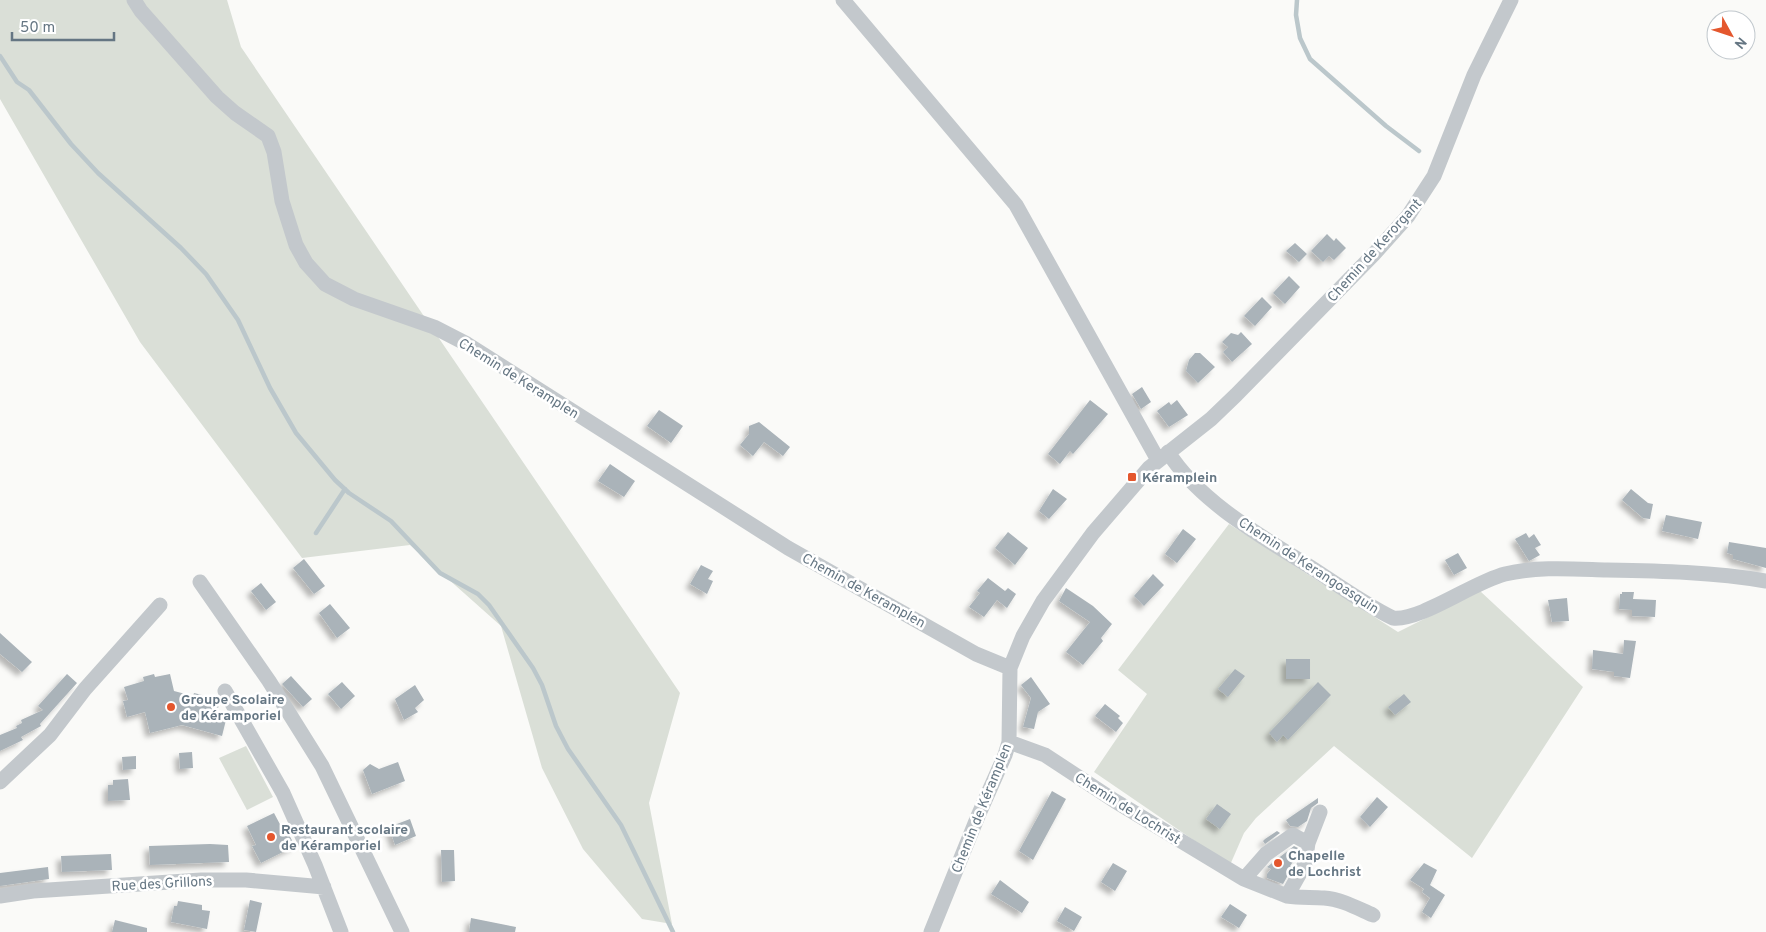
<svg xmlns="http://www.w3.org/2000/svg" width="1766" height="932" viewBox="0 0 1766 932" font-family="Overpass,sans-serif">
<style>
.green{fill:#dadfd7}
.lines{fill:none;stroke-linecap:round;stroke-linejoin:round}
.stream{stroke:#bbc7cb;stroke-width:4.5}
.building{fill:#aab3b9;filter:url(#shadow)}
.minor{stroke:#c3c8cc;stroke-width:15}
.poi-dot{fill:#e4572e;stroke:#fff;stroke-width:2}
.labels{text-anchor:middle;stroke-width:5;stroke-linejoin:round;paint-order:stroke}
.street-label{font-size:14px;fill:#657683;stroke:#fff}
.poi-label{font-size:14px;font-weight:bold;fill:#657683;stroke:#fff;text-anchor:start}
</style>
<defs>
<filter id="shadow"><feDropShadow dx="-4.5" dy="4.5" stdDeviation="2.5" flood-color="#0004"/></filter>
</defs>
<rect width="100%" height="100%" fill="#fafaf8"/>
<path class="green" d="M0 0H227L241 47 680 693 649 803 672 924 642 919 583 849 542 768 501 626 410 545 302 558 140 342 0 99Z
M1229 524 1398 632 1480 591 1583 687 1472 858 1334 746 1256 818 1244 833 1230 865 1094 772 1147 694 1118 670Z
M246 746 273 797 247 810 219 758Z"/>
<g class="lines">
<path class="stream" d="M1297 0 1296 15 1300 38 1310 59 1386 126 1419 151
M0 56 17 82 29 90 71 144 98 173 181 248 206 274 238 320 270 388 296 433 335 480 349 493 391 521 440 573 478 594 489 605 533 668 542 685 556 726 568 749 621 825 673 932
M316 533 345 489"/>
</g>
<path class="building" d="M1327 234 1334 241 1336 238 1346 248 1334 260 1329 256 1323 262 1311 251Z
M1295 243 1307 254 1299 262 1286 251Z
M1289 276 1300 287 1285 304 1273 293Z
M1262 297 1272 307 1255 326 1244 316Z
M1241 332 1252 344 1232 362 1223 352 1228 347 1222 342 1231 333 1238 335Z
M1195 353H1200L1215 367 1198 383 1186 371 1189 360Z
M1142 387 1151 402 1141 409 1132 394Z
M1090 400 1108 414 1073 454 1070 451 1060 464 1048 454Z
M1177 400 1188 415 1169 427 1157 411 1169 402 1171 405Z
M659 410 683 426 671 443 647 426Z
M759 422 790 447 783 456 764 442 753 456 740 445 749 434V426Z
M610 464 635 481 624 497 598 481Z
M1053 489 1067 499 1049 519 1039 511Z
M1631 489 1648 503 1653 504 1650 519 1643 518 1622 500Z
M1666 515 1702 522 1698 539 1662 531Z
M1183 529 1196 539 1177 563 1165 554Z
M1008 532 1028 548 1015 565 995 548Z
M1526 533 1529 538 1534 534 1541 545 1535 548 1540 555 1531 560 1529 561 1515 539Z
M1729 542 1766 548V568L1733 559V555L1727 553Z
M1458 553 1467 568 1454 575 1445 560Z
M304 559 325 586 314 594 293 568Z
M701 565 713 571 708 579 713 581 707 594 690 584Z
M1153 574 1164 585 1144 606 1134 596Z
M988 578 1005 591 1008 588 1016 594 1007 608 997 600 984 617 969 607 980 593 977 591Z
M261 583 276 602 266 610 251 591Z
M1066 588 1093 606 1112 624 1101 638 1103 641 1083 665 1066 652 1090 622 1059 601Z
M1622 592H1634L1633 599 1656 600 1655 617 1632 616V610L1619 609 1620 594H1622Z
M1567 598 1569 621 1552 622 1548 600Z
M330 604 350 628 337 638 319 613Z
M0 633 32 662 22 672 0 654Z
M1624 640 1636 641 1630 678 1614 676V672L1592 669 1593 650 1623 654Z
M1286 659H1310V679H1286Z
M1235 669 1245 676 1228 697 1218 689Z
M67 674 77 683 40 724 41 726 21 737 23 740 0 751V735L17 728 16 726 22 723 21 720 43 710 38 706Z
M154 674 155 677 170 674 174 691 193 696 194 693 206 696 205 700 219 704 216 717 226 720 222 736 182 725 150 733 145 712 127 717 123 701 128 700 124 687 144 681 143 677Z
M291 676 312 699 303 707 282 684Z
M1031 677 1050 704 1038 712 1034 729 1023 727 1031 698 1021 685Z
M342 682 355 696 341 709 328 694Z
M1318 682 1331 695 1288 740 1283 735 1277 742 1269 733Z
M415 685 424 700 415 708 418 712 404 720 395 699Z
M1404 694 1411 702 1395 715 1388 707Z
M1105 704 1120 716 1118 718 1123 723 1116 732 1095 716Z
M192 752 193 768 180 769 179 753Z
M136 756V769L123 770 122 757Z
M398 762 405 781 372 794 363 770 370 764 379 769Z
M128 779 130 800 108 801V785H113V780Z
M1052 791 1066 799 1033 860 1019 851Z
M1377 797 1388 807 1370 827 1360 817Z
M1318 798V803L1311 808 1307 821 1298 827 1290 826 1286 820Z
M1217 804 1231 814 1220 829 1206 819Z
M274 813 283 830 286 829 295 846 261 863 252 846 256 845 247 826Z
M410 819 416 836 395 845 389 827Z
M1277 831 1280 833 1265 844 1263 841 1265 839Z
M210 844 228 845 229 862 150 865 149 846Z
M1294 846 1298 848 1297 856 1290 866 1292 868 1283 884 1267 878V874L1271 869 1267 867Z
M441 850H454L455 881 442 882Z
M111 854 112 870 62 872 61 856Z
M1113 863 1127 871 1115 891 1101 882Z
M1424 863 1437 870 1430 885 1445 895 1431 918 1422 912 1430 898 1422 892 1424 889 1410 880Z
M48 867 49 879 0 886V873Z
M1000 880 1029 902 1022 913 991 894Z
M250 900 262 903 256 932 244 930Z
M178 901 202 905V910L210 911 207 929 171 922 174 906H177Z
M1230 904 1247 915 1239 928 1221 917Z
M1065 907 1082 917 1074 931 1057 921Z
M471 918 516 927 515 932H469Z
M115 920 147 928V932H112Z"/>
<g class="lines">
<path class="minor" d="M134 0 141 11 217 97 235 113 268 136 274 152 282 201 296 245 306 263 325 284 354 299 434 327 467 344 788 548 976 654 1010 668
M843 0 1016 205 1158 460
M1168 452C1200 503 1266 539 1315 570 1341 587 1366 605 1393 618 1421 621 1473 582 1505 574 1538 566 1574 569 1607 570 1661 571 1713 572 1766 581
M200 582 269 681 322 766 402 932
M225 691 283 793 315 865 341 932
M1009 742 1045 755 1115 801 1244 879 1266 854 1293 835 1308 843 1305 864 1287 896 1244 879
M0 782 50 735 85 689 160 605
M1308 843 1320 812
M0 896 33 891 201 880H246L324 887
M1287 896C1300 898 1311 897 1324 898 1341 899 1357 908 1373 915
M931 932 978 816 1005 755 1009 742 1010 668 1023 636 1043 601 1093 533 1149 468 1211 419 1236 395 1374 254 1408 216 1434 176 1474 75 1511 0"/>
</g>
<g class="poi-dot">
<rect x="1127" y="472" width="10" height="10" rx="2.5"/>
<circle cx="171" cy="707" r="5"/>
<circle cx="271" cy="837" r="5"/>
<circle cx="1278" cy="863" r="5"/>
</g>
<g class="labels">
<g class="street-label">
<text transform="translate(1374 250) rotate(-48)" y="5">Chemin de Kerorgant</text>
<text transform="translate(519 378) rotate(32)" y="5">Chemin de Keramplen</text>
<text transform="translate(1309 565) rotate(33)" y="5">Chemin de Kerangoasquin</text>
<text transform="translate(864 590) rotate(29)" y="5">Chemin de Keramplen</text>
<text transform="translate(981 808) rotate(-68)" y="5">Chemin de Kéramplen</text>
<text transform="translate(1128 808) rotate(32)" y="5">Chemin de Lochrist</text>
<text transform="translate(162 883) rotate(-3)" y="5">Rue des Grillons</text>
</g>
<g class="poi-label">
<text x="1142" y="482">Kéramplein</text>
<text x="181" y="704">Groupe Scolaire<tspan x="181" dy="16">de Kéramporiel</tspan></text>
<text x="281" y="834">Restaurant scolaire<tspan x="281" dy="16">de Kéramporiel</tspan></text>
<text x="1288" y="860">Chapelle<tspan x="1288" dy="16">de Lochrist</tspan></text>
</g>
</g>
<g transform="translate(1731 35) rotate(130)"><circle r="24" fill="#ffffff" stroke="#c1c8cd"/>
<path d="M0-4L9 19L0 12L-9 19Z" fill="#e4572e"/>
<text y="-8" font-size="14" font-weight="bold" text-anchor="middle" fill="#657683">N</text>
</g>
<path d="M12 32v8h102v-8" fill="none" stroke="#657683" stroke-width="2.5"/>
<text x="20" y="32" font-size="15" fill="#657683" stroke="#ffffff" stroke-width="4" paint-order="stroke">50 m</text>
</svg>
